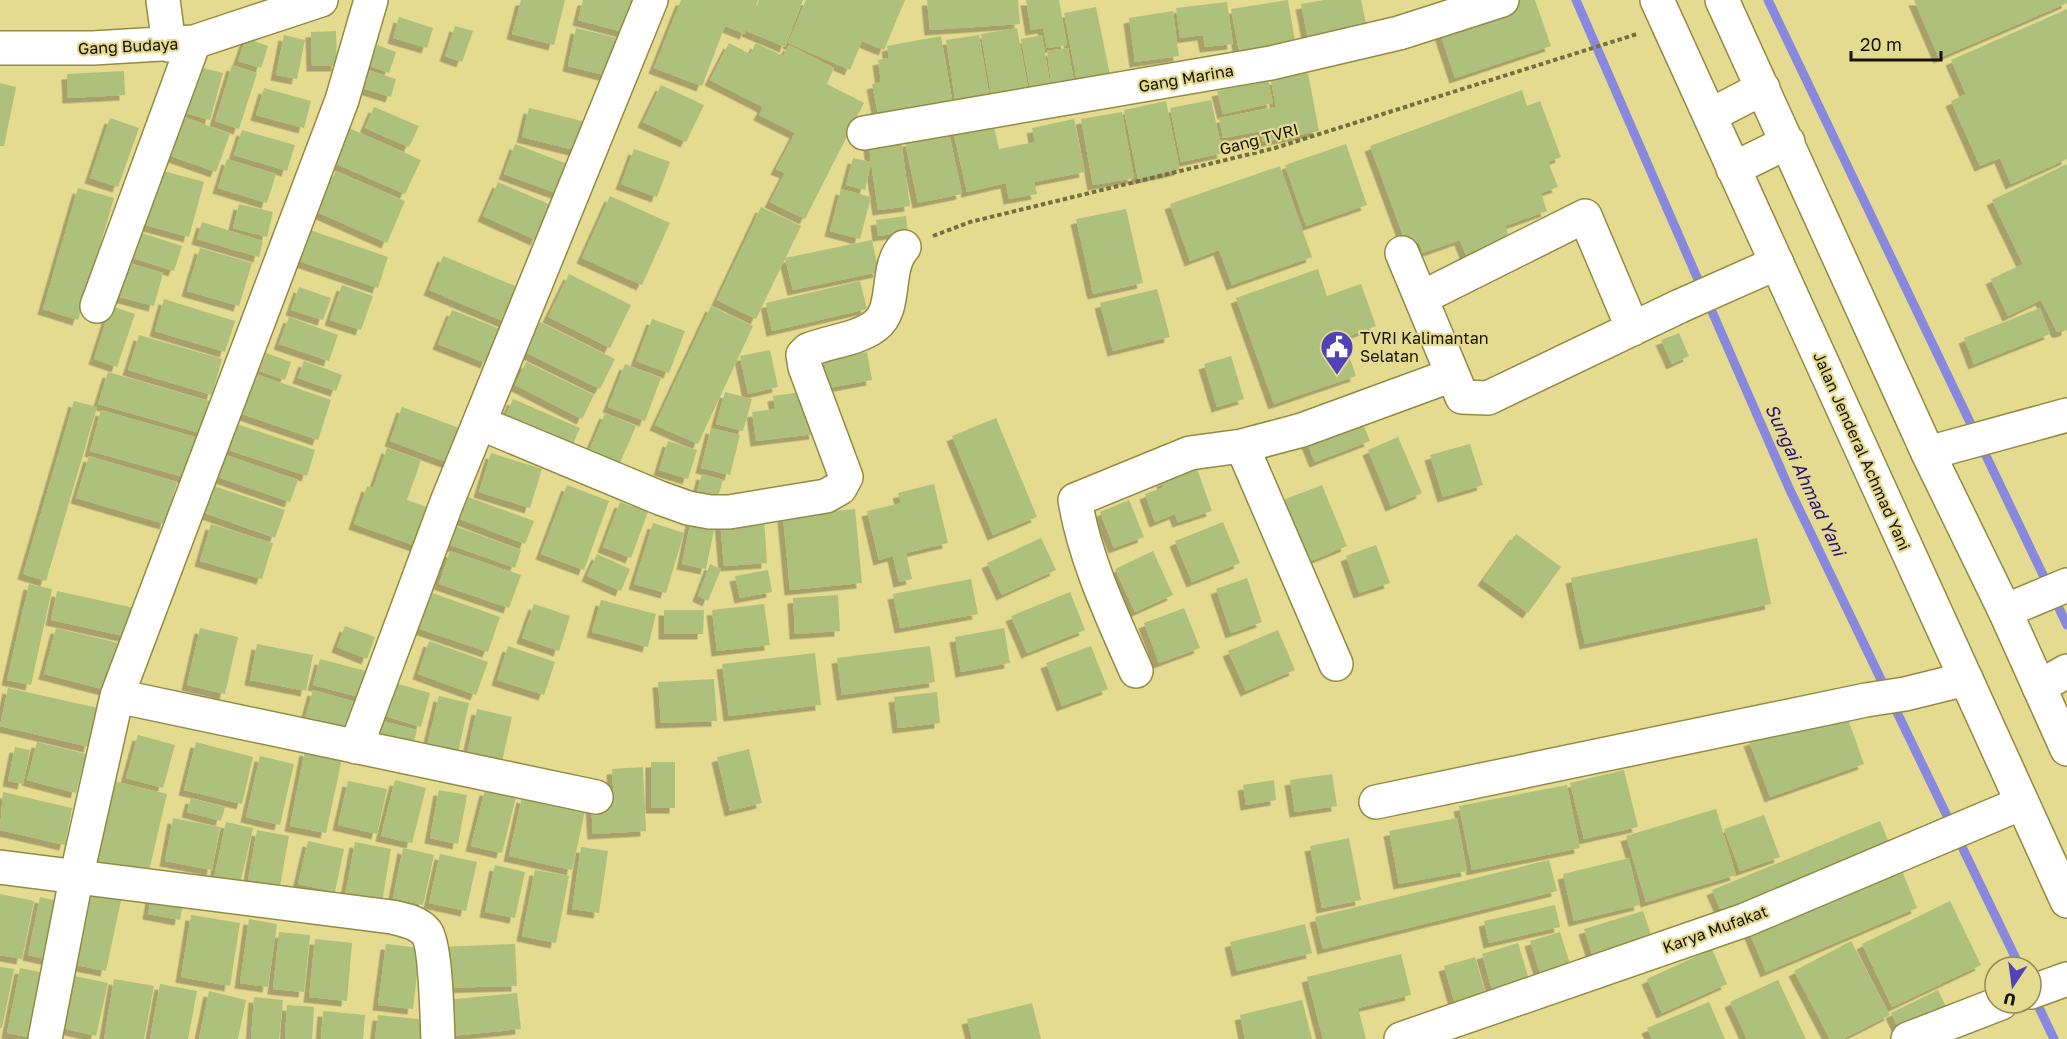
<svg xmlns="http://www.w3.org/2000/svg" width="2067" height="1039" viewBox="0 0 2067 1039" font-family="'Golos Text',sans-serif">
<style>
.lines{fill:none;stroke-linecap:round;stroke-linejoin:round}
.stream{stroke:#8788de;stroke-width:9}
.building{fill:#adc17c;filter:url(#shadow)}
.minor-casing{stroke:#948b42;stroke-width:36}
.highway-casing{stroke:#948b42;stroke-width:36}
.path{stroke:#756e42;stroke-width:4;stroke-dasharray:4.5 3;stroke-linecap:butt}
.minor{stroke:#fff;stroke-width:33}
.highway{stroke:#fff;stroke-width:33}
.labels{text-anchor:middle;stroke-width:4.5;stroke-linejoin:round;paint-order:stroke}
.street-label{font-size:16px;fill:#171300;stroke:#e4da90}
.poi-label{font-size:16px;fill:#171300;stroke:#e4da90;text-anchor:start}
.water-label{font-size:18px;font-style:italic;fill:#291378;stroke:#e4da90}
</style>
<defs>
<filter id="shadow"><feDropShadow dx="-5.5" dy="5.5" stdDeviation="0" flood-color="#0004"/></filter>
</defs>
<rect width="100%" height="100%" fill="#e4da90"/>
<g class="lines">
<path class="stream" d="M1576 0 1789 488 1886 690
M1768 0 2067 625
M1892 702 2020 967
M2033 995 2054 1039"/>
</g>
<path class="building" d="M521 0H565L554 45 512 34Z
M583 0H635L627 33 578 20Z
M681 0H758L745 34 725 26 702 86 654 68Z
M759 0H803L785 47 747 31Z
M806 0H905L884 50 862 41 850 70 788 43Z
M927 0H1018L1020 24 930 30Z
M1026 0H1059L1067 45 1047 48 1043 28 1031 30Z
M1288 0 1296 47 1240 56 1231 9Z
M1324 0H1361L1368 33 1309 44 1301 4Z
M1510 0H1535L1551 46 1455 78 1437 24Z
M1914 0H2067V3L1939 58Z
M1227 2 1233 44 1205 47 1203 35 1180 38 1176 8Z
M1096 7 1111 80 1078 87 1064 13Z
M2067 9V159L2011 184 2000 158 1980 166 1951 101 1966 94 1951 60Z
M1173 11 1179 56 1135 62 1129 18Z
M399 17 433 28 427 48 393 38Z
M455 26 473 31 462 62 445 56Z
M576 28 617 38 608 76 568 66Z
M1017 28 1029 93 992 100 981 34Z
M336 31 337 66H312L311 32Z
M284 35 305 40 297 79 276 75Z
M979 35 990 100 956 105 946 40Z
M1042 35 1051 90 1031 94 1021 39Z
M941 36 953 105 879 119 872 84 881 82 878 60 889 58 887 46Z
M246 38 268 46 261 68 238 61Z
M729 43 750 54 756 43 783 56 789 45 834 68 827 84 864 103 805 219 770 202 785 173 776 169 795 133 759 115 763 107 710 80Z
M377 45 396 52 389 73 370 66Z
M1068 48 1075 87 1052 90 1047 51Z
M232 65 257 73 239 129 215 121Z
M195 66 223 73 210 120 182 112Z
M368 70 396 79 391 97 362 88Z
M124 71 125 95 68 98 67 74Z
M1308 73 1319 131 1263 142 1261 131 1223 138 1219 118 1276 107 1271 80Z
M1268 80 1273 103 1223 114 1217 91Z
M0 83 16 87 4 146H0Z
M661 85 704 105 686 142 643 122Z
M264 88 311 101 304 128 256 115Z
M1522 90 1527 106 1540 101 1561 157 1548 162 1558 187 1541 193 1547 211 1505 226 1511 242 1467 258 1460 240 1423 253 1419 242 1407 246 1370 146Z
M1211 100 1223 153 1181 162 1170 108Z
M1166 101 1180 170 1138 179 1124 110Z
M374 107 419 126 409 147 365 128Z
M529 108 586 122 578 151 522 137Z
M1122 112 1134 178 1093 185 1081 119Z
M182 116 230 134 216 172 168 155Z
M110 118 139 128 118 187 90 178Z
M1074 119 1085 172 1034 182 1037 194 1009 199 1006 183 967 192 953 131 993 123 999 149 1035 142 1032 128Z
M349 128 421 160 405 194 334 163Z
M242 130 295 145 287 171 234 155Z
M949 133 962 194 918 203 905 142Z
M901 140 910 206 878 210 871 162 865 190 846 185 853 158 871 162 869 145Z
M515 144 570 165 559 194 504 174Z
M1346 144 1367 205 1306 226 1285 165Z
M634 149 670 162 657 197 621 184Z
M227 159 276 174 267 203 218 188Z
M2067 164V330L2062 332H2057L2041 300 2008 316 1991 279 2023 264 1992 200Z
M1280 166 1312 257 1232 285 1219 250 1190 261 1170 204Z
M160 170 204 182 189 237 145 225Z
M336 171 405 201 387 243 317 212Z
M498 182 551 205 536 240 483 216Z
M78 188 114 198 78 320 43 309Z
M841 189 871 197 860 239 830 231Z
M610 196 670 223 642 285 582 258Z
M239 204 273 212 267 237 233 228Z
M761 207 801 226 756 319 717 300Z
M1126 209 1143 283 1093 294 1076 219Z
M906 216 908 232 878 236 876 220Z
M202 222 263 241 259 257 197 239Z
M304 228 388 257 378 288 293 259Z
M135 231 182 246 174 271 127 256Z
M872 240 879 272 793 290 785 258Z
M200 248 252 263 239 306 187 291Z
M443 256 520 288 505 322 429 290Z
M126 262 163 273 154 306 116 296Z
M1318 269 1327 296 1361 284 1376 326 1343 338 1356 376 1274 404 1236 298Z
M569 274 631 305 610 348 548 317Z
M860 281 867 309 772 331 766 303Z
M342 285 373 296 361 330 330 320Z
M299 287 331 298 323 320 291 310Z
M1157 289 1170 337 1113 351 1100 303Z
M164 299 235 321 225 352 155 331Z
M111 306 135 314 117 367 94 359Z
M711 306 753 326 698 444 655 425Z
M2040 308 2050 334 1974 364 1964 338Z
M452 310 500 329 486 363 438 344Z
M289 317 338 335 329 361 279 344Z
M652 319 685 331 669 373 636 361Z
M540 322 615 359 600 389 525 352Z
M1679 333 1689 356 1672 364 1661 340Z
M139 335 222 359 212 395 128 370Z
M770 350 778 387 748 394 740 356Z
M867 352 872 380 829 388 824 360Z
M266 353 291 362 285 380 259 371Z
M1231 356 1244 399 1217 407 1204 364Z
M304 361 342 375 336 391 298 378Z
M526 362 594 395 582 419 515 385Z
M625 364 661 378 645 421 608 407Z
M108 372 216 403 207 435 98 404Z
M256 374 331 400 318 440 242 414Z
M809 391 815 434 756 441 752 412 775 409 773 396Z
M725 392 752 399 743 431 716 424Z
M513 399 580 428 569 453 502 424Z
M74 401 97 407 46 581 23 574Z
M402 407 462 429 449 463 390 441Z
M101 410 199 438 187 478 90 451Z
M605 413 636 426 619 465 588 453Z
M1360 417 1370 441 1315 462 1305 438Z
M996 418 1037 517 993 535 952 436Z
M237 424 315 450 307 476 228 450Z
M711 428 740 435 730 475 701 468Z
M1398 437 1422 493 1391 506 1368 450Z
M668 441 697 450 688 479 659 470Z
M1470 444 1483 485 1443 497 1430 455Z
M387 448 421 460 407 500 432 509 419 547 354 524 367 486 373 488Z
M491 453 542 469 530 508 479 492Z
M226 455 298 480 290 502 218 477Z
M89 456 177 482 165 524 76 498Z
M1197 469 1212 511 1178 522 1175 514 1155 522 1145 494 1164 487 1162 481Z
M702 474 723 480 716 503 695 498Z
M208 484 285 510 275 538 199 511Z
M934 484 948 543 906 553 912 579 899 582 893 556 879 560 867 511 901 503 898 493Z
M567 485 609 501 584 570 541 554Z
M1322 485 1347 546 1303 564 1278 502Z
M468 497 534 521 525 544 460 519Z
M1129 500 1144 537 1114 548 1100 512Z
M620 502 648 512 631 558 603 547Z
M855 509 862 583 790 590 783 516Z
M764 517 767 563 724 566 720 520Z
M691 520 715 525 706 569 682 564Z
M1223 522 1240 563 1192 582 1175 541Z
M653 523 684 533 666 593 634 584Z
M211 524 273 543 262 579 200 561Z
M452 525 521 550 515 568 445 543Z
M1516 534 1561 567 1528 613 1483 580Z
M1041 538 1056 570 1002 595 987 563Z
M1757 538 1771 604 1585 644 1571 578Z
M1376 545 1390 583 1359 593 1346 556Z
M450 551 521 575 509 608 439 584Z
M1153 551 1173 595 1135 612 1115 569Z
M597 554 630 569 621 591 587 576Z
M710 564 721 569 708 601 698 596Z
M768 570 772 592 740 598 735 576Z
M1247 578 1262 622 1231 633 1216 589Z
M971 579 978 614 900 628 893 594Z
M29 584 52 589 31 685 7 680Z
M424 590 500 617 488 652 411 626Z
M57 591 139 609 133 638 51 620Z
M1070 592 1085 630 1027 653 1011 616Z
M838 595 840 631 795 634 793 598Z
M601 600 656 614 648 647 592 632Z
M534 604 570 616 559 651 522 638Z
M764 604 770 645 717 651 712 610Z
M1184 608 1200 648 1159 663 1144 623Z
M664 610H704L703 634H664Z
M345 626 375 637 367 659 337 647Z
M56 628 118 643 106 690 44 674Z
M200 628 238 637 225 694 187 685Z
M1004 628 1010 663 961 672 955 637Z
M1278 630 1295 670 1246 691 1228 651Z
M429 641 488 662 476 695 418 674Z
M257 644 313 655 306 691 250 680Z
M508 646 555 662 544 695 497 680Z
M930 646 935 682 842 695 837 658Z
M1091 646 1108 689 1062 706 1046 663Z
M815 653 821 705 729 716 722 664Z
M320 659 370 672 363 698 313 685Z
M714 679 717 721 661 723 658 682Z
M395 683 430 693 421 727 385 716Z
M8 688 98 708 89 747 0 726Z
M313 690 359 703 350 735 304 722Z
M937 692 940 723 898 728 894 697Z
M439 696 469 703 457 757 426 750Z
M1844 708 1864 764 1770 797 1749 741Z
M477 709 512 717 501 766 466 758Z
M379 720 417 730 411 752 373 743Z
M138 735 175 745 163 788 126 778Z
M37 742 86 754 76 793 27 780Z
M196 742 253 757 242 804 184 790Z
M15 747 30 750 23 784 8 781Z
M749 749 762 803 730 811 717 757Z
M305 750 342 758 326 833 290 826Z
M260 756 294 764 280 825 246 817Z
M651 762H675V808H651Z
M643 767 646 831 593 834 591 804 614 803 612 769Z
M1624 770 1638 827 1584 839 1570 783Z
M1332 774 1337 806 1295 812 1290 780Z
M395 780 426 788 412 843 381 836Z
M1274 780 1276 800 1246 805 1243 785Z
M114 781 167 794 148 875 95 863Z
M348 781 387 789 377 834 338 825Z
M1567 785 1580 848 1472 870 1459 806Z
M439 790 467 795 458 844 430 838Z
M485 790 516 797 502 853 471 846Z
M3 792 72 808 65 845 0 830Z
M522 797 585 811 572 870 509 856Z
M191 798 225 807 221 821 187 812Z
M1716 809 1736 875 1646 902 1626 836Z
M1764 815 1780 857 1740 871 1724 829Z
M173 818 220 827 212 870 165 861Z
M1457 818 1467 871 1399 884 1389 831Z
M1880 821 1893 852 1725 920 1712 890Z
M226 822 253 828 240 884 214 878Z
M257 830 289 836 278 897 246 892Z
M1349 838 1361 900 1322 908 1310 846Z
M308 841 344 849 335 892 298 884Z
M355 842 391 849 382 902 345 896Z
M581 847 608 851 599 913 572 909Z
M403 848 434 855 423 905 393 898Z
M440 854 477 862 466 911 429 903Z
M1629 858 1640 905 1574 921 1563 874Z
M1549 860 1557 891 1323 949 1315 917Z
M495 865 525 872 515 918 485 912Z
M1901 868 1917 908 1766 972 1749 931Z
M535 870 569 876 556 943 522 936Z
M80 891 121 900 106 971 66 963Z
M0 894 34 901 22 959 0 955Z
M40 897 66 903 54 961 28 955Z
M151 897 183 904 180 920 148 914Z
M1950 901 1981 965 1892 1007 1862 944Z
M1555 905 1560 927 1489 943 1484 921Z
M1643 911 1654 944 1595 963 1584 929Z
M191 915 240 923 230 986 181 977Z
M249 919 277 924 268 987 240 983Z
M1305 924 1312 953 1237 971 1230 942Z
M279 932 310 935 304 992 273 989Z
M1560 932 1570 964 1540 973 1530 941Z
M315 939 352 943 347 1001 309 997Z
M1851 941 1890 1015 1843 1039H1830L1794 971Z
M1518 943 1531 986 1494 997 1482 954Z
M386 944 420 948 413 1009 378 1005Z
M515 944 517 986 438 988 436 947Z
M1712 949 1727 984 1662 1013 1647 979Z
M1401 954 1411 995 1358 1008 1366 1039H1323L1307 977Z
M1475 957 1487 999 1456 1008 1444 966Z
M0 967 14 969 2 1028H0Z
M20 968 50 974 38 1039 7 1033Z
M70 975 108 983 96 1036 58 1027Z
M114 979 154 986 144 1039H104Z
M1778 980 1806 1039H1747L1730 1002Z
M160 984 197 991 188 1039H150Z
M1938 990 1948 1011 1901 1034 1891 1013Z
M209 991 246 1000 238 1039H199Z
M517 993 521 1029 450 1036 446 1000Z
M254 997 283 1000 279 1039H251Z
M1302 1000 1312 1039H1245L1240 1015Z
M1709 1002 1725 1039H1652L1647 1028Z
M1032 1003 1041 1039H972L967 1019Z
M287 1005 314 1007 312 1039H285Z
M323 1011 365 1015 363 1039H321Z
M378 1015 427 1020 425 1039H375Z"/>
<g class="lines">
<g class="minor-casing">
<path id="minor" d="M163 0 169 45
M0 48H93L194 42 321 0
M864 133 1271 63 1399 33 1502 0
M1402 253 1462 397 1488 398 1680 306 1777 263
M1421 298 1585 216 1633 329
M97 306 194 42
M480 423 660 498 688 508 710 512H729L826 496 840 488 846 477 805 367 803 355 808 350C830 341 856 340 875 326 898 309 884 268 904 247
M1242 446 1336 664
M1928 453 2067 415
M2005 611 2067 585
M1136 671C1112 616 1085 560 1075 500L1190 453 1242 446 1302 430 1452 375
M2039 687 2067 671
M117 696 596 797
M356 747 447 502 651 0
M1376 802 1866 700 1905 694 1966 679
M0 867 392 917C404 920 418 922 426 932 436 944 437 1020 438 1039
M2031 992 2067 979
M45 1039 77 874 117 696 342 100 371 0
M1401 1039 1745 920 2022 803
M1908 1039 2001 1003"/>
</g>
<g class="highway-casing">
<path id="highway" d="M1657 0 2067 901
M1722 0 1928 453 2005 611 2067 749
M1711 115 1763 88
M1733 169 1788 142"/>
</g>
<path class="path" d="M933 236 970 222 1275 148 1637 34"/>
<use href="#minor" class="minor"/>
<use href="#highway" class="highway"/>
</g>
<defs>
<g id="civic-pin" transform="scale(1.725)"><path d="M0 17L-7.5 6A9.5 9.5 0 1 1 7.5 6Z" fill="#5042b9" stroke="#e4da90"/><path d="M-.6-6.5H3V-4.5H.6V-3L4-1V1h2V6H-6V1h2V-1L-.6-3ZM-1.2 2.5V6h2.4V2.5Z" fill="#fff"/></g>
</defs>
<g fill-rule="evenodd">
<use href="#civic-pin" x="1337" y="347"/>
</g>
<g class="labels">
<g class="street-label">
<text transform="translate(128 46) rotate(-3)" y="6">Gang Budaya</text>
<text transform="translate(1186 78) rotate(-10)" y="6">Gang Marina</text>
<text transform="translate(1259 139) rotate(-15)" y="6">Gang TVRI</text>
<text transform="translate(1862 451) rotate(66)" y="6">Jalan Jenderal Achmad Yani</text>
<text transform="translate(1715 929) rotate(-20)" y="6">Karya Mufakat</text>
</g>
<g class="poi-label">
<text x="1360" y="344">TVRI Kalimantan<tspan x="1360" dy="18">Selatan</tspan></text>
</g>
<g class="water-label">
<text transform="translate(1805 480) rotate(65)" y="6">Sungai Ahmad Yani</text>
</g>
</g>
<g transform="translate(2013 985) rotate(193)"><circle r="28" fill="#e4da90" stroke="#928a56" stroke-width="1.5"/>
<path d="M0-4.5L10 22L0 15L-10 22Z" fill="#5042b9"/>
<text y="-9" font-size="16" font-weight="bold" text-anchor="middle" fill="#171300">U</text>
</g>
<path d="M1851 51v9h90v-9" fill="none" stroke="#171300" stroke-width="3"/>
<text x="1860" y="51" font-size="18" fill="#171300" stroke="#e4da90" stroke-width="4.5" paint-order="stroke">20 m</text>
</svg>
